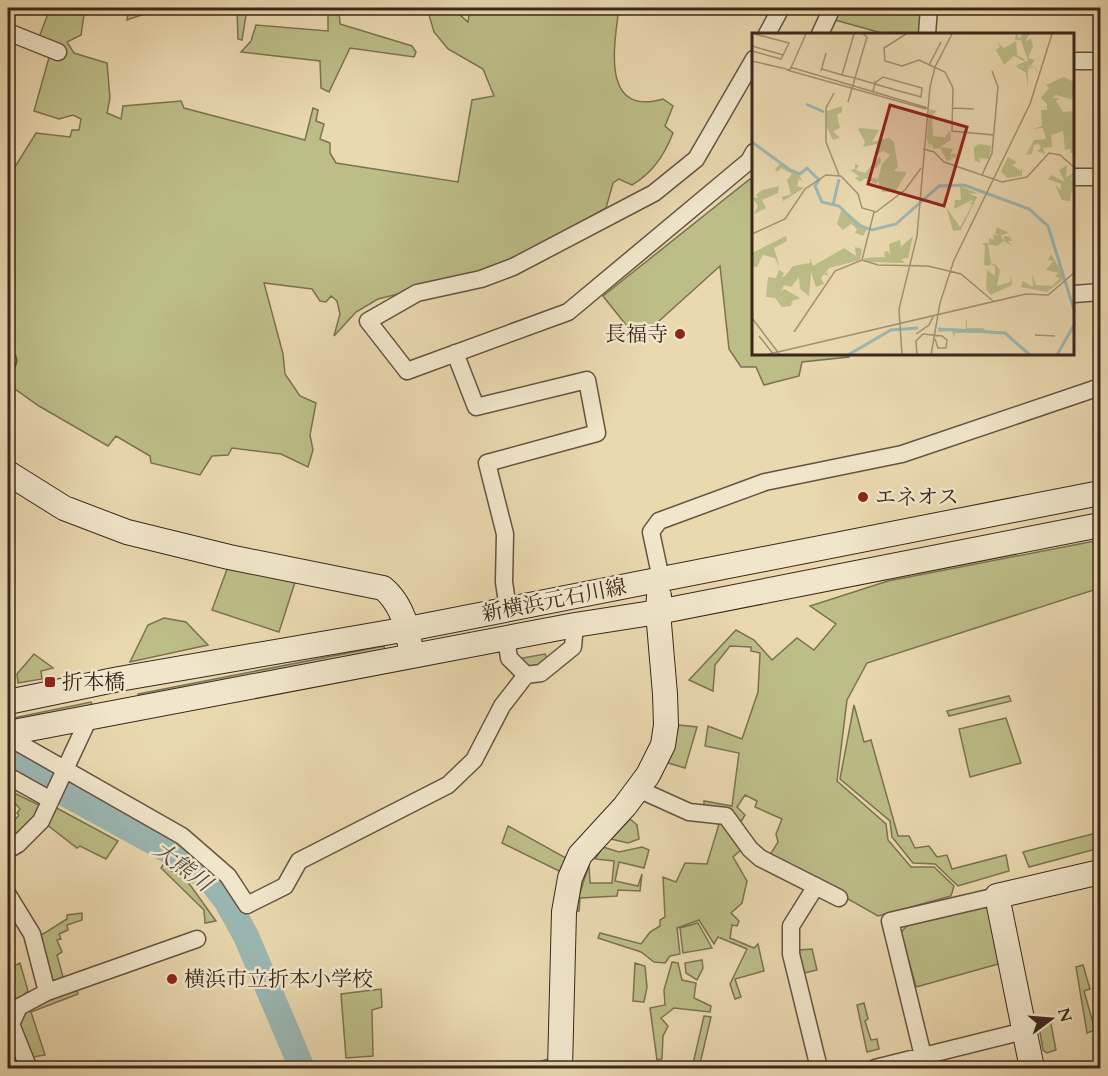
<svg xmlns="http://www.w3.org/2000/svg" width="1108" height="1076" viewBox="0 0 1108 1076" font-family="Cardo,'Noto Serif JP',serif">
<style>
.green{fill:#bcbd87;stroke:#7b7252;stroke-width:1.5}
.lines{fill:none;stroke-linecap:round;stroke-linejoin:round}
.river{stroke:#9bb8b4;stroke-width:26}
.street-casing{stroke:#665341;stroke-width:19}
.secondary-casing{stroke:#3a271c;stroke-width:26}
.street{stroke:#f1e6cb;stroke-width:16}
.secondary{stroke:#f1e6cb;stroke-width:24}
.poi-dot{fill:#8f2418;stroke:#f1e6cb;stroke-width:2}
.labels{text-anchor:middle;stroke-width:5;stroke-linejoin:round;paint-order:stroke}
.poi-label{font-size:21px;fill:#3a271c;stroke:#f1e6cb;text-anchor:start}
.street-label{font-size:21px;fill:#3a271c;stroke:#f1e6cb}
.water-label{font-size:22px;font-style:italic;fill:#524b42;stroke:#f1e6cb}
.inset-river{fill:none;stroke:#9bb8b4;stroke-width:3}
.inset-road{fill:none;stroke:#a49174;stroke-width:1.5}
.view{fill:#8f2418;fill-opacity:0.15;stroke:#8f2418;stroke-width:3}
.inset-edge{fill:none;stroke:#3a271c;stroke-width:3}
</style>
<rect width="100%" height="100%" fill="#ead8af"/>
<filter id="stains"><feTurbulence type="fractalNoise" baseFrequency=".00333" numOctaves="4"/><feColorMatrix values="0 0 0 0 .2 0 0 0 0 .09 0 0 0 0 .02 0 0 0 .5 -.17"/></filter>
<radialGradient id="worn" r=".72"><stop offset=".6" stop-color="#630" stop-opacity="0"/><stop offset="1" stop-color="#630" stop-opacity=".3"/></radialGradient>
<path class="green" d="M50 8H85L81 35 67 42 74 53 107 63 110 98 107 113 121 119 123 106 181 101 184 108 305 140 313 108 318 110 316 121 324 124 320 139 330 143V153L336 163 458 182 472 100 494 96 483 69 448 49 434 32 427 8H452L468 22 470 8H619C614 46 601 117 663 99L673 106 665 126 673 133C665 154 651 174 632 185L619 179 613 183 606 208 521 257 487 272 378 299 356 312 334 336 340 314 337 301 331 296 326 302 320 301 312 289 264 283 283 354 285 374 300 396 316 403 310 435 313 450 308 467 281 454 232 448 228 455 212 456 200 475 151 463 150 456 116 436 108 446 39 406 8 384V178L36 133 70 137 72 130H79L81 119 73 115 59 119 34 111 50 54 35 48Z
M129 8H162L127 20Z
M237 8H249L247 9 242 40 238 39Z
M310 8H343L339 11 340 24 412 46 416 52 414 57 350 48 329 92 321 88 320 61 241 52 251 41 256 25 328 31V8Z
M840 8H921L920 34H885L835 20Z
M750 179 754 181V354H849V357L802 362 799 376 764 385 756 367H741L729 349 720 266 638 340 603 296Z
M1100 540V588L867 663 847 700 837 781 886 824 888 840 911 867H934L954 886 951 896 878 916 770 855 778 842 776 834 782 819 755 807 757 801 745 795 737 807 745 815 740 823 704 810V801L732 806 739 753 705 746 708 726 742 739 758 692 760 653 751 651V647L730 646 715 665 713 691 689 680 736 630 754 640 772 660 797 638 814 650 836 624 810 606 888 581Z
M229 564 296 579 279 632 212 610Z
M164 618 186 622 208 645 130 662 148 625Z
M384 646 385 651 141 699 138 694Z
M34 654 53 668 41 671 42 679 18 683 17 674Z
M545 654 548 660 527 673 517 659Z
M1009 696 1011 701 949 716 947 711Z
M91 702 93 708 8 726V719Z
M854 705 864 742 871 740 898 836H909L915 848 929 846 937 857 947 855 952 869 1006 855 1009 871 958 886 935 864 913 863 892 837 890 821 840 779Z
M1006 718 1021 763 970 777 959 729Z
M679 725 697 727 685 768 668 763Z
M8 790 39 805 34 817 8 844V828L19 815 17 813 20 809 8 795Z
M51 805 118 841 106 859 80 846 77 848 46 824Z
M725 817 744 847 733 857 747 881 742 903 731 913 739 921 737 926 732 925 730 938 754 948 758 944 764 971 735 979 741 997 735 999 730 984 747 949 718 937 714 944 699 920 677 928 680 954 670 956 665 963 654 962 641 952 598 938 600 933 641 944 650 932 660 926V920L665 917 663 877 676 882 685 863 707 864 719 824 694 819Z
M630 819 637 825 639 839 628 843 611 839Z
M508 826 566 858 561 872 502 843Z
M1100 832V848L1029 867 1023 852Z
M603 847 619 852 642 847 649 850 644 868 619 862 615 881 638 886 642 874 640 891 618 890 617 896 580 898 579 911H574L589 865 590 883H612L614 861 595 859Z
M163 865 188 882 216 921 205 923 204 910 161 868Z
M986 906 993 910 1002 963 916 987 901 932 910 923Z
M82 913V920L67 925 68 930 59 934 61 939 57 940 62 952 57 955 63 977 50 983 38 937 67 919V915Z
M698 923 712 948 683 953 680 928Z
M812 949 817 970 804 973 799 950Z
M702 960 703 968 697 980 686 973 685 963Z
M672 962 678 963 682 980 696 983 694 998 711 1006 710 1012 674 1008 661 1018 668 1026 663 1036 662 1059 657 1060 650 1008 665 1005 664 990Z
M20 963 28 991 12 1005 8 1014V969Z
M635 963 645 966 647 987 644 1002 633 1001Z
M1083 965 1090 989 1084 991 1095 1030 1087 1033 1076 967Z
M76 988 78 994 31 1012 45 1055 33 1057 17 1027 23 1010Z
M381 989 382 1007 372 1010 373 1056 346 1058 341 994Z
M864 1003 868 1019 865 1021 871 1040 877 1039 879 1049 867 1052 857 1005Z
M704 1016 711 1017 699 1068H692Z
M1050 1019 1056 1050 1047 1053 1043 1050 1038 1021Z
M552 1058 551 1068H516Z"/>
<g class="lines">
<path class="river" d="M8 762 170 851 211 881 226 900 246 936 302 1068"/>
<g class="street-casing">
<path id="street" d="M8 32 58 52
M767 34 781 8
M820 34 832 8
M927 34 929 8
M754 59 696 159 654 193 513 267 481 279 417 293 368 321 407 371 568 312 749 161 754 152
M1074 61H1100
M1074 177H1100
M1074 294 1100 292
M455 353 476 407 587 380 597 433 487 463 505 534 504 582 508 609
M8 361V360
M661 579 651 532 659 521 765 482 902 454 1100 387
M506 638 509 658 526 675
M8 737 182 836 228 876 247 905 285 886 299 861 448 785 474 760 502 706 526 675 541 673 573 647 575 625
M8 776 49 799
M638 789 689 812 726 816 750 849 760 858 839 898
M8 850 18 844 41 821 89 718
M816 886 791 926V954L819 1068
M8 895 32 934 47 992
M22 1068 27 1064 11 1024 19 1007 47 992 197 939
M875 1068 1024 1031
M926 1068 890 921 997 896"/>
</g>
<g class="secondary-casing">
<path id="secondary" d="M8 473 64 508 127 532 229 557 383 588C400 602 407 624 410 645
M8 702 119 679 408 629 1100 493
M8 733 575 625 658 612 1100 525
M560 1068 564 912 570 878 580 855 625 806 648 775 663 745 666 725 665 694 658 612 659 596
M1032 1068 997 896 1100 872"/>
</g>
<use href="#street" class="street"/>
<use href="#secondary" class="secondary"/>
</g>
<g class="poi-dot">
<circle cx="680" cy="334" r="6"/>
<circle cx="863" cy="497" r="6"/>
<rect x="44" y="676" width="12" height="12" rx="3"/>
<circle cx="172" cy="979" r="6"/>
</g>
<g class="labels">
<g class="poi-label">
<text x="668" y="341" text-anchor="end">長福寺</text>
<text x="875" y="504">エネオス</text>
<text x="62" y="689">折本橋</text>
<text x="184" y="986">横浜市立折本小学校</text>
</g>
<g class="street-label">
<text transform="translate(554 600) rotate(-11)" y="7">新横浜元石川線</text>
</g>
<g class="water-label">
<text transform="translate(183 866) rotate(37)" y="8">大熊川</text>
</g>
</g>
<g transform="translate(752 33)">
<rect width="322" height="322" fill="#ead8af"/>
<path d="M264 1 268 6 270 1H278L273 8 279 6 281 13 276 25 283 27 279 32 283 33H274L285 35 284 40V35H276V55L274 40 263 33 273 34 264 32 276 28 269 7H263ZM264 8 265 22 272 26 273 29 262 23 252 32 244 17 248 14 245 9 252 15ZM312 44 322 49V65L319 62 322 67 304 62 300 65H307L304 68 311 79 322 78V122L318 119 319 115 314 117 313 116 311 98 299 102 300 114 291 115 293 121 285 118 289 115 287 111 282 112 280 121 274 122 282 107 294 106 291 95 281 96 290 93 289 77H295V71L289 65 297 55 294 52ZM90 73V79L85 82 88 95 81 98 88 105 81 107 75 95V78ZM177 76 185 78 180 83 181 103 193 104 198 97 199 107 188 114 201 116 198 121H203L208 124 202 122 205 126 198 123 200 126 195 128 188 115 182 116 178 110V116L175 106ZM110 95 127 97 120 109 137 105 142 109 146 134 142 138 155 139 143 159H130L126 148 124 151 114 145 108 149 103 145 107 143 98 137 103 136V130L107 133 104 137 113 140 128 123 129 129 124 135 119 134 116 144 126 146 130 131 138 122 132 118 125 121V111L111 114 113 109 106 96ZM227 111 239 113 237 126 227 125 229 130 223 128 222 120V114ZM256 124 265 129 260 132 269 138 270 134V143L255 145 249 138ZM29 130 47 142 51 149 47 146 45 153 52 155 31 168 30 164 39 161 35 147 40 141 29 135 25 139 23 136ZM315 132 314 144 320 141 322 142 318 147 322 146 318 168 310 167 303 152 309 157V151L296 146 299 142 313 149 307 137ZM27 153 26 160 10 167 14 175 2 181 6 173 0 164 6 165 4 162 10 157ZM208 153 227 161 216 160 225 164 209 197 201 198 194 174 208 194 220 172 219 170 212 172 221 169 220 167 202 176 203 167H209ZM90 175 115 196 111 203 103 200 105 196 99 191 91 197 85 191ZM245 194 257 200 249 202 252 208V203L258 204 260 208H256L260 213 252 208 245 213 236 211 239 230 244 232 248 237 245 253 258 249 259 242 260 252 239 262 234 256 235 237 243 243V233L238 231V227V233L232 232 233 213 230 210H237V205L242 207 241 202H249L243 201ZM34 203 35 208 22 215 28 235 23 225 11 222 5 234H0V220ZM161 203 156 225 149 226 153 230 113 229 112 225 133 224 132 219 136 218 138 223 137 211 148 207 149 214ZM103 214 110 216 108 227 77 235 74 239 77 243 72 241 69 245 72 251 64 254 59 239 57 263 48 256 47 244 39 254 32 252 29 259 32 256 48 265 40 268 39 273 30 274 23 265 14 264 16 244 24 245 27 237 32 240 30 244 33 243 41 233 58 230V225L61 233 92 215 104 223ZM299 221 313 245 295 259 269 254 271 248 281 254 280 241 284 252 300 253 308 245 303 244 306 240 294 237 301 228 296 227ZM214 287H215V295H231L238 300H203L202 305 200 298 185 299 190 297 186 295 214 296Z" fill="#bcbd87"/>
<path class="inset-river" d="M54 71 72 79M0 109 38 137 48 141 55 135 67 147 63 153 70 169 87 173 106 192 120 197 144 191 187 153 212 152 277 176 296 193 323 280M81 172 87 146M186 296 253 300 278 322M96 322 139 297 166 295M305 322 323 290"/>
<path class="inset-road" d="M154 1 132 15 133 28 150 33 167 27 193 39 201 55 200 98 241 102M0 13 31 22M0 18 29 26 37 10 3 1M0 28 38 37 54 1M177 32 189 9M38 34 176 75M70 36 90 42 103 45 123 51 137 55 147 58 162 62 169 64 170 55 131 44 124 49H123V51L121 58M35 37 174 76M69 38 74 20M90 42 102 1M82 60 74 75V109L87 142M96 69 115 4 111 1M201 75 222 76M171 116 182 119 192 129 250 149 275 144 297 120 308 122 323 135M230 142 240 120 246 54 240 38M0 201 33 186 53 156 74 142 89 143 106 161 110 175 124 179 153 157 169 135M110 227 122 179M0 285 28 322M42 299 83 238 110 227 126 232 176 233 209 241 241 268M164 301 177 292 182 282M283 302 303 303M7 303 22 322M13 322 274 261 296 262 323 239M150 322 147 276 165 203 178 54 183 34 200 1M165 322 164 308 171 301 190 303 195 307 194 315H186L183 306M179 322 188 270 202 227 278 71 300 1"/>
<path class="view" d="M138 72 215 94 192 173 116 151Z"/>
<rect width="322" height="322" class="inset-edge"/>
</g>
<rect width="1108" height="1076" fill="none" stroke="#ead8af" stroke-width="30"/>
<rect x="9" y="9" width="1090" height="1058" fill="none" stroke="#3a271c" stroke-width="3"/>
<rect x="15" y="15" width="1078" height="1046" fill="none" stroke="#3a271c" stroke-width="1.5"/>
<g transform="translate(1051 1019) rotate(74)" stroke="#f1e6cb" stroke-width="4.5" paint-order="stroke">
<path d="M0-4.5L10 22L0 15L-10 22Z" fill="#3a271c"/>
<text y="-9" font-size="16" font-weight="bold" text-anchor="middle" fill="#3a271c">N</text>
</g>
<rect width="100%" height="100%" filter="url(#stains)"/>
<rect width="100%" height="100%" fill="url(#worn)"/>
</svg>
